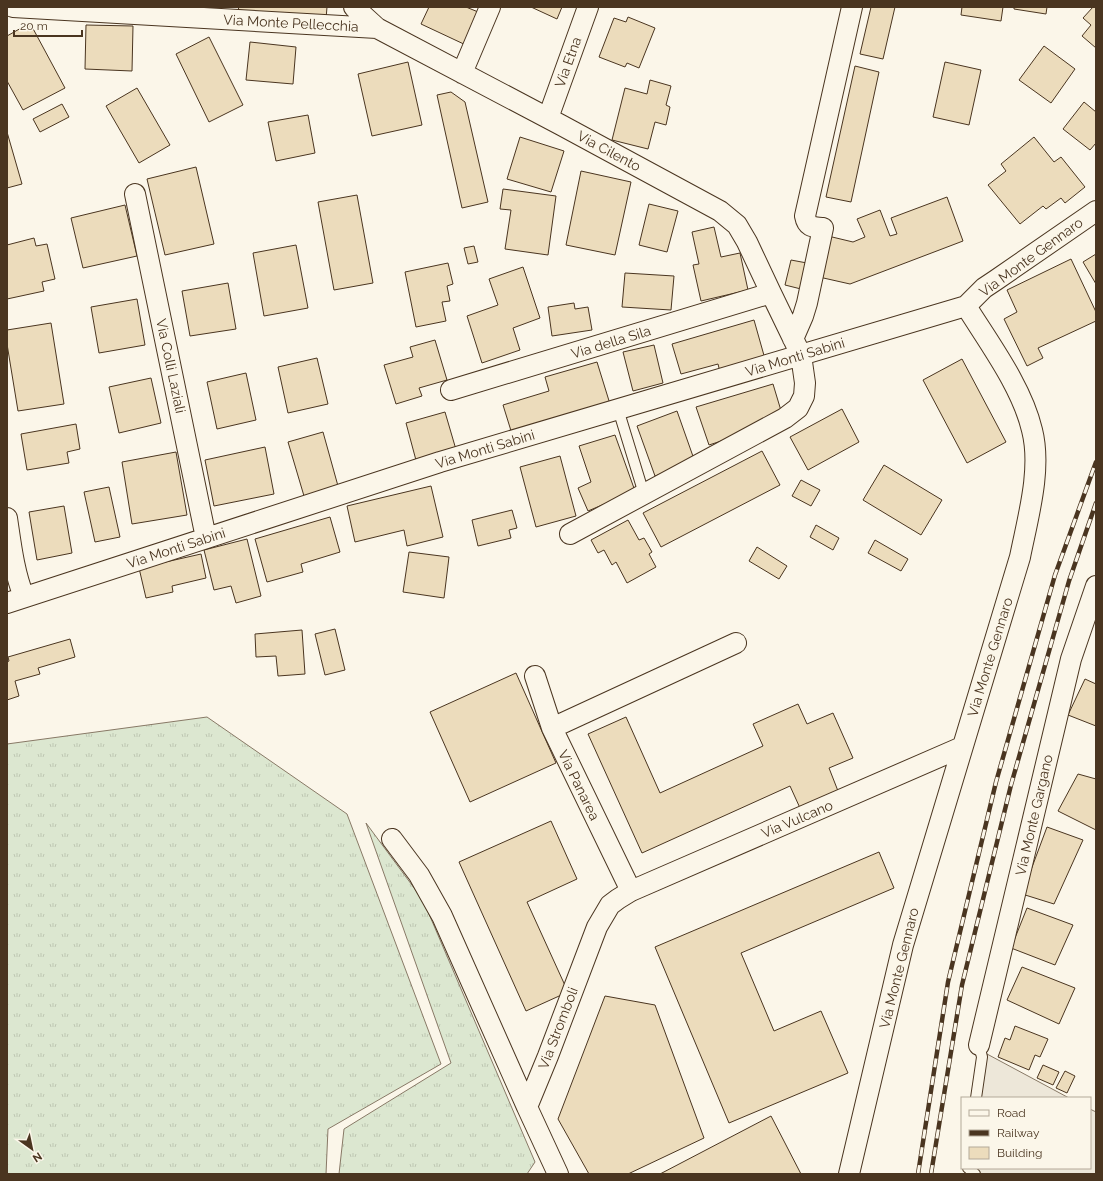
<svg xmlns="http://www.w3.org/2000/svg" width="1103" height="1181" viewBox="0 0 1103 1181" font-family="Raleway,sans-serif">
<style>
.grass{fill:url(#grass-tufts);stroke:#887966}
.parking{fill:#ede7d9;stroke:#887966}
.building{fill:#ecdcbc;stroke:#4a3520}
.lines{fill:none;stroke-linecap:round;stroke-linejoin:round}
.service-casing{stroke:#4a3520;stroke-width:12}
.minor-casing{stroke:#4a3520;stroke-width:22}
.service{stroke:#fbf6e9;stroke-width:10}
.minor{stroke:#fbf6e9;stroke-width:20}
.rail-casing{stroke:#4a3520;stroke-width:4.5}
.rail{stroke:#fbf6e9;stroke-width:3;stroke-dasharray:9;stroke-linecap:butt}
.labels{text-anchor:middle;stroke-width:3;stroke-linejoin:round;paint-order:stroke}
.street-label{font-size:14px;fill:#4a3520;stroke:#fbf6e9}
</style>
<defs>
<pattern id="grass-tufts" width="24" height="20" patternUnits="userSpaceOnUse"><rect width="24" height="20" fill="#dce7d0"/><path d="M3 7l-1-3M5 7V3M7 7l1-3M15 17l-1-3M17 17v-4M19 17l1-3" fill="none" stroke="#bec7b2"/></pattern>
</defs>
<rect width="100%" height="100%" fill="#fbf6e9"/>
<path class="grass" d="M207 717 347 814 441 1064 328 1129 326 1174H7V744Z
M366 823 423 900 535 1162 527 1174H339L344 1129 451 1063Z"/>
<path class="parking" d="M987 1054 1069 1098H980Z
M1090 1109 1096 1112V1174H969L970 1168H1090Z"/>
<path class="building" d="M239 7H327L326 19 238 10Z
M429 7H466L483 14 468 46 421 24Z
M531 7H562L557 19Z
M871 7H895L883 59 860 54Z
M962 7H1003L1001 21 961 15Z
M1014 7H1047L1046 14 1014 9Z
M1093 7H1096V48L1082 36 1091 25 1083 18Z
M628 17 655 28 639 68 627 63 625 67 599 57 614 18 626 22Z
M30 23 65 88 23 110 7 81V36Z
M86 25 133 26 132 71 85 69Z
M209 37 243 105 209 122 176 54Z
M250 42 296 47 293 84 246 80Z
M1044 46 1075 69 1051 103 1019 80Z
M408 62 422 125 372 136 358 74Z
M945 62 981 70 969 125 933 117Z
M855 66 879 72 851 202 826 197Z
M650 80 671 86 666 105 670 107 666 125 655 122 648 149 612 140 625 88 647 94Z
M137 88 170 145 139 163 106 106Z
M451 92 465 102 488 202 462 208 437 95Z
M1084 102 1096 112V143L1090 150 1063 129Z
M62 104 69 117 40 132 33 119Z
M308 115 315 153 276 161 268 122Z
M7 132 22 184 7 188Z
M520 137 564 151 551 192 507 179Z
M1034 137 1054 162 1061 157 1085 187 1065 203 1061 198 1046 209 1043 206 1020 224 988 185 1006 171 1001 164Z
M196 167 214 244 165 255 147 179Z
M581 171 631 182 615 255 566 245Z
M503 189 556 196 548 255 505 249 511 210 500 209Z
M357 195 373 283 334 290 318 202Z
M947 197 963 241 850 284 819 277 828 236 853 242 865 237 857 219 880 210 890 236 897 234 891 218Z
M649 204 678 211 667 252 639 245Z
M125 205 137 256 83 268 71 218Z
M714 227 721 257 740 253 748 290 701 301 693 265 699 264 692 232Z
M34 238 36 246 47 244 55 279 42 282 44 291 7 299V245Z
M296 245 308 308 264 316 253 253Z
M474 246 478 262 468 264 464 248Z
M1096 254V284L1083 262Z
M1071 259 1096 312V321L1038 348 1043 358 1027 366 1004 319 1017 312 1007 290Z
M791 260 807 263 801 289 785 285Z
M448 263 453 284 447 286 450 301 442 302 446 321 416 327 405 272Z
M523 267 540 318 513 328 520 350 482 363 467 316 498 305 489 279Z
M625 273 674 276 671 310 622 307Z
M228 283 236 329 190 336 182 291Z
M137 299 145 345 99 353 91 307Z
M574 303 575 309 588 307 592 330 552 336 548 307Z
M754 320 765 359 720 372 718 364 681 374 672 344Z
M51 323 64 404 18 411 7 344V330Z
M435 340 447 380 419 388 422 396 396 404 384 365 413 357 410 347Z
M654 345 663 383 633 391 623 352Z
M317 358 328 404 288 413 278 367Z
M962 359 1006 442 967 463 923 380Z
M597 362 610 404 512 434 503 405 549 391 545 377Z
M246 373 256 420 217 429 207 382Z
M151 378 161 423 119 433 109 387Z
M773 384 782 414 749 432 709 445 696 407Z
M842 409 859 442 808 470 790 437Z
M677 411 695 462 655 476 637 426Z
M445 412 457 453 417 464 406 423Z
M76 424 80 449 67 452 69 463 27 470 21 434Z
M323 432 338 486 304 496 288 442Z
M615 435 635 491 588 511 578 488 591 482 579 446Z
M265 447 274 494 214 506 205 460Z
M762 451 780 485 661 547 643 513Z
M176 452 187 515 132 524 122 462Z
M560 456 576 516 536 527 520 467Z
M884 465 942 500 921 535 863 500Z
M801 480 820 490 811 506 792 496Z
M431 486 443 537 407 546 404 530 355 542 347 506Z
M109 487 120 537 95 542 84 492Z
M64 506 72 553 37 560 29 512Z
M512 510 517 528 509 530 511 538 478 546 472 520Z
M330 517 340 552 301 564 303 572 267 582 255 539Z
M628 520 639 540 644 538 652 552 649 554 656 567 627 583 616 562 612 565 604 550 598 553 591 540Z
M816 525 839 538 833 550 810 537Z
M247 539 261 596 236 603 231 586 214 590 204 550Z
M875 540 908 559 901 571 868 553Z
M757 547 787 566 779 579 749 561Z
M409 552 449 557 444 598 403 592Z
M201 554 206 578 172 586 173 592 146 598 139 568Z
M335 629 345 670 325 675 315 634Z
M302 630 305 674 278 676 276 656 256 657 255 634Z
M70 639 75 657 38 668 40 674 15 681 19 696 7 700V662L9 661 8 657Z
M516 673 556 763 470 802 430 712Z
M1085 679 1096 684V726L1068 715Z
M798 704 807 724 833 713 853 758 829 768 838 791 800 808 790 786 642 853 588 734 626 717 660 793 763 746 753 724Z
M1078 774 1096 779V830L1058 811Z
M551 821 577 879 527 902 568 992 526 1011 459 862Z
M1047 827 1083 840 1054 904 1022 894Z
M879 852 894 888 741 953 774 1031 821 1011 848 1073 729 1123 655 947Z
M1027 908 1073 925 1055 965 1011 948Z
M1022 967 1075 988 1059 1024 1007 1000Z
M605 996 655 1005 704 1138 628 1174H589L558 1119Z
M1015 1026 1048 1039 1040 1057 1035 1055 1029 1070 998 1057 1005 1038 1010 1040Z
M1043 1065 1059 1072 1053 1085 1037 1078Z
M1065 1071 1075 1076 1067 1093 1056 1088Z
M771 1116 801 1174H660Z"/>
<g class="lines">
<g class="service-casing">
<path id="service" d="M618 409 644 494
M976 1098 982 1057 979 1045
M968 1168 975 1174"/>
</g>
<g class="minor-casing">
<path id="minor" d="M13 7 377 28
M354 7 377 28 561 125 720 211 737 225 747 242 771 293 801 355 805 383 804 396 798 408 785 418 570 534
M462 73 490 7
M548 118 588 7
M135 194 206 538
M793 339 803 316 807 303 823 228C812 227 807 227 805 216L852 7
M451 390 771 293
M7 518C11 545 14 572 24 597
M7 603 440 462 966 306
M535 676 552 728 631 891
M552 728 736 643
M392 839 419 875 442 916 527 1107
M979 1045 1071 659 1096 586
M558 1174 527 1107 548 1056 597 927 610 905 618 899 631 891 962 747
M849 1174 903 945 1020 557C1028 517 1042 469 1032 430 1022 387 989 343 966 306L984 288 996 280 1096 211"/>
</g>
<use href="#service" class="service"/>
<use href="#minor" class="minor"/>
<g class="rail-casing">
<path id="rail" d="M918 1174 948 982 996 782 1055 575 1096 462
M931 1174 962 985 1011 785 1069 581 1096 503"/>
</g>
<use href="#rail" class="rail"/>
</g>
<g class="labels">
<g class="street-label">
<text transform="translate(291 23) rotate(3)" y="5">Via Monte Pellecchia</text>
<text transform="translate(568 62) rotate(-70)" y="5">Via Etna</text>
<text transform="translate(609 151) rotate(28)" y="5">Via Cilento</text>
<text transform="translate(1031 257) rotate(-36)" y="5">Via Monte Gennaro</text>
<text transform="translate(611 342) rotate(-17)" y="5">Via della Sila</text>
<text transform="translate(795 357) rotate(-17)" y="5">Via Monti Sabini</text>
<text transform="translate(171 366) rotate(78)" y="5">Via Colli Laziali</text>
<text transform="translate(485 449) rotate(-17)" y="5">Via Monti Sabini</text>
<text transform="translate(176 548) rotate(-18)" y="5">Via Monti Sabini</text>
<text transform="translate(990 657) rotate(-73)" y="5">Via Monte Gennaro</text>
<text transform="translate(579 785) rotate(64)" y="5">Via Panarea</text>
<text transform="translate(1034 815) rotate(-77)" y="5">Via Monte Gargano</text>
<text transform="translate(797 819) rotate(-23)" y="5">Via Vulcano</text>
<text transform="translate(899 968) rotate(-76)" y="5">Via Monte Gennaro</text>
<text transform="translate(558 1028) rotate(-69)" y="5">Via Stromboli</text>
</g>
</g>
<rect width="1103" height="1181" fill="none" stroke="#4a3520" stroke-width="16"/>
<rect x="961" y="1097" width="130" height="72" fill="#fbf6e9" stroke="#b4a999"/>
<rect x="969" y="1110" width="20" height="6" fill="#fbf6e9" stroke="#b4a999"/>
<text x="997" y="1117" font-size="12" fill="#4a3520">Road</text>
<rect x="969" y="1130" width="20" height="6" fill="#4a3520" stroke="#b4a999"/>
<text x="997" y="1137" font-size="12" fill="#4a3520">Railway</text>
<rect x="969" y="1147" width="20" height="12" fill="#ecdcbc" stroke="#b4a999"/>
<text x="997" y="1157" font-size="12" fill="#4a3520">Building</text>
<g transform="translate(32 1149) rotate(147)" stroke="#fbf6e9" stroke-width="3" paint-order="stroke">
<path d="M0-3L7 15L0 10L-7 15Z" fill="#4a3520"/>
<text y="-6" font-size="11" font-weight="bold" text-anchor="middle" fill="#4a3520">N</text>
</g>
<path d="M14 30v6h68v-6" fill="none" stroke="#4a3520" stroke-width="2"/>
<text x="20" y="30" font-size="12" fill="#4a3520" stroke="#fbf6e9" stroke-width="3" paint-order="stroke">20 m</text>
</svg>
